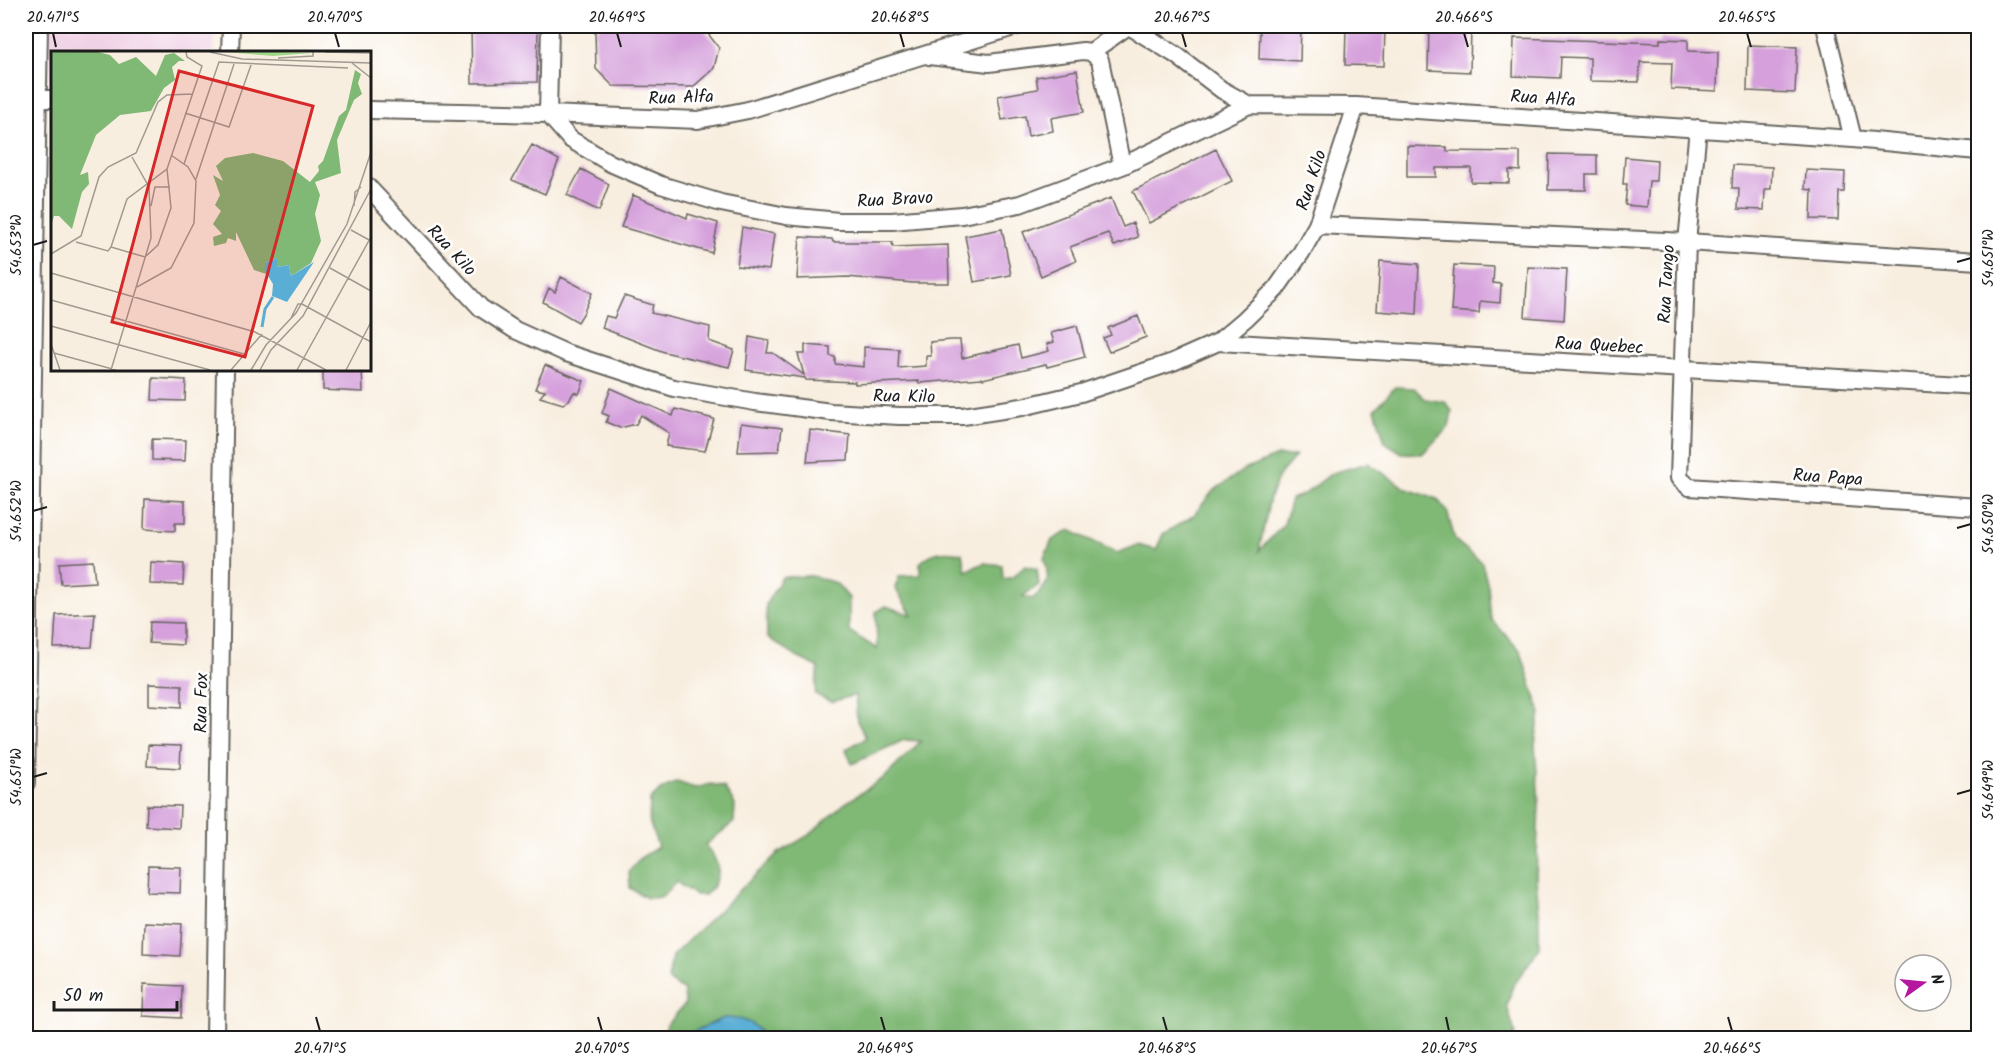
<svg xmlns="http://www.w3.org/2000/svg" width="2004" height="1064" viewBox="0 0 2004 1064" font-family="Kalam,sans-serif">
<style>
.built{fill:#f0d0e5}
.forest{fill:#80b876;stroke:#4e6a49;stroke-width:1.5}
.water{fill:#5aaed6;stroke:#3b6579;stroke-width:1.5}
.building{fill:#d5a0db}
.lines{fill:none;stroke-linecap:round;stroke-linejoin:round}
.minor-casing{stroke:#696660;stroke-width:20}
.minor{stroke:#fff;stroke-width:16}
.ticks{fill:none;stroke:#1c1c1c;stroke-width:2}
.labels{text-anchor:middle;stroke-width:5;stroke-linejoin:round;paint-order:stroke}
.street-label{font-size:18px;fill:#1c1c1c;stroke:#fff}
.inset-river{fill:none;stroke:#5aaed6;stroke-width:3}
.inset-road{fill:none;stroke:#a09a91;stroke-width:1.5}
.view{fill:#d62828;fill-opacity:0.15;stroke:#d62828;stroke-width:3}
.inset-edge{fill:none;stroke:#1c1c1c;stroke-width:3}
.neatline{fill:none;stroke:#1c1c1c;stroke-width:2}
.ticks-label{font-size:15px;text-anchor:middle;fill:#1c1c1c}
</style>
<rect width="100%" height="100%" fill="#fff"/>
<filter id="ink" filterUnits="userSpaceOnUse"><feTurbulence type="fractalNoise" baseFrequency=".0167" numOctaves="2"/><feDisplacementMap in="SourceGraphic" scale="12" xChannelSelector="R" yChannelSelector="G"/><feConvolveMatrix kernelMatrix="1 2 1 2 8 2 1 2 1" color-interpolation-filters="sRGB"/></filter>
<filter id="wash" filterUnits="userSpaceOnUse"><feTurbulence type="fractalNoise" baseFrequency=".008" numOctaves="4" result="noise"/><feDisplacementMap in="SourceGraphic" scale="24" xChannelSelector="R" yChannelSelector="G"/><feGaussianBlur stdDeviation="1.35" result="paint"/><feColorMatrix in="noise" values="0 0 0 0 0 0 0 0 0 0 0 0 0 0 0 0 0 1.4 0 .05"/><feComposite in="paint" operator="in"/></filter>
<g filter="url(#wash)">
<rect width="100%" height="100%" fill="#f8eedf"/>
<path class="built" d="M49 26H214V52H52V83H48Z"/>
<path class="forest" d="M1395 387 1414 388 1425 399 1445 402 1452 411 1449 427 1422 454 1402 453 1385 442 1375 409Z
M1277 456H1296L1280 474 1270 497 1259 551 1284 524 1291 499 1306 493 1332 473 1368 463 1407 489 1437 499 1447 511 1455 540 1482 563 1488 586 1491 619 1521 652 1540 712 1535 745 1539 804 1536 878 1539 912V948L1512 988 1507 1006 1515 1033 1513 1038H765L759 1029 724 1018 679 1038H663L667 1024 685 1004 684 991 668 980 672 956 778 853 809 835 844 804 885 777 921 741 904 740 852 764 846 749 866 738 857 721 855 695 831 702 815 694 818 667 797 657 767 637 766 604 782 577 812 576 836 583 849 598V631L877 649 876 612 886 606 912 615 895 588 899 576 920 575V563C933 550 945 550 962 553L966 571 984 563 1002 565 1003 579 1013 577 1025 566 1037 569 1039 585 1023 596 1032 599C1050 585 1050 579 1044 558L1052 540 1070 530 1117 553 1138 545 1156 550 1163 534 1193 516 1213 491 1244 470Z
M677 782 695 788 711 784 724 787 735 805 734 822 705 845C721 863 724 878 705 895H695L676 882 662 897 647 898 630 888 629 871 640 858 658 847 649 821 650 800 662 789Z"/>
<path class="water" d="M724 1018C742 1018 755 1022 765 1038H679Z"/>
<g id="blocks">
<path class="building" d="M471 26H538L537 82 472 83Z
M600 26H702L719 48 714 68 693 87 613 86 596 69 595 31Z
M1260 26H1301L1300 61 1259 59Z
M1346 26H1385L1384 66 1345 65Z
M1429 26H1471L1470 72 1428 70Z
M1514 38 1660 43V39L1688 40V51L1718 52 1717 91 1671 89 1672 63 1640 62 1639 82 1590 81V58L1561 57 1560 78 1513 76Z
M1748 45 1797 47 1795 93 1747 91Z
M1077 70 1084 112 1051 118 1053 131 1028 136 1025 116 1002 120 998 96 1038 89 1036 77Z
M532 145 559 160 545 194 512 180Z
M1407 146 1447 147V151L1520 152V171L1509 170V183L1471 182V168H1436V177H1407Z
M1216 149 1232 181 1149 223 1133 191Z
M1549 154 1597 155V174H1586V190H1548Z
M1625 157 1657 160 1656 181H1649L1647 207 1625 205 1627 184H1623Z
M1733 165 1772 167 1771 189H1765L1764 210 1738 209 1739 188H1732Z
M581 169 609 184 599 211 567 195Z
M1806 170 1845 172 1844 192H1839L1838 220 1811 219 1812 190 1805 189Z
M633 195 687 218 688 214 718 223 712 253 621 227Z
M1111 198 1123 227 1133 223 1138 237 1114 246 1108 233 1070 247 1076 261 1041 276 1023 232Z
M742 227 774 234 769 270 737 266Z
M1002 229 1011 275 974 282 965 236Z
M800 237 832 239 833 242H892L893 247 948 245 949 283H913L847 277 797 279Z
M1380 261 1419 264 1417 314 1377 311Z
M1454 265 1494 267 1493 283 1501 284 1500 303 1480 301 1479 313 1451 311Z
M1528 267 1567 269 1564 320 1525 317Z
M561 277 592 293 583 314 578 322 543 302 549 288 555 292Z
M624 296 653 305 651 313 710 327 709 341 734 350 729 367 664 352 602 328 606 316 614 318Z
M1138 316 1146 337 1109 352 1103 338 1111 335 1108 328Z
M1077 326 1085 357 1047 367 1046 364 983 379 982 378 919 383V381L855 384V382L806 380 805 378 746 370 749 337 769 341 767 353H773L804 375 798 354H805V345L830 347V356L835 357V364L864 367V347L899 349 898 368 926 366V356H931L930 342 951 340H960L962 358 1018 345 1021 358 1049 351 1047 344 1054 342 1051 333Z
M545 365 584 381 579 394 574 392 569 400 563 404 540 397 545 391 535 389Z
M323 369H362L363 392 323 390Z
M153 378 186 380 185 401 152 400Z
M611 388 673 416 675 409 714 419 705 451 666 446 669 433 641 415 636 424 620 428 606 422 609 416 602 413Z
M741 423 782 428 779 451 738 452Z
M810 430 850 435 848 460 807 462Z
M152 439 186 440 185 461 152 460Z
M145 499 185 501V523H175V531L144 529Z
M93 561 95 582 61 584 59 563Z
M151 562 184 564 183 585 150 584Z
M95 613 92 647 54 648 56 615Z
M150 622 183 623V645L149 643Z
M149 684 182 685V707L149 705Z
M148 745 181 746 180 768 147 766Z
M147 805 180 806 179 828 146 826Z
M148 866 181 867 180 893 147 892Z
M144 922 182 924 180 956 143 954Z
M144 984 182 986 181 1018 143 1016Z"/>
</g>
</g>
<g filter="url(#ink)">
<use href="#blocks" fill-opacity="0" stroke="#696660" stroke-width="1.5"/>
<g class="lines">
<g class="minor-casing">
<path id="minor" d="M550 26 548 114 570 139 610 163 661 185 721 203 786 216 839 221H892L962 215 1020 204 1122 166 1249 105
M1129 26 1176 55 1222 90 1249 105 1356 106 1853 139 1978 151
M1825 26 1853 139
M230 52 231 26
M1091 52 1128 26
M929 56 989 63 1083 51 1091 52 1100 60 1122 166
M26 99H52
M369 110 548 114 698 120 748 110 1017 26
M1698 128 1687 242 1679 478 1689 487 1978 507
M369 188 481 308 515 330 566 353 674 388 755 402 831 412 899 416H963L1022 407 1081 393 1173 362 1218 342 1245 319 1276 289 1301 253 1317 225 1356 106
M1317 225 1687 242 1978 261
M1218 342 1978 386
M26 783 39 26
M215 1038 225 369"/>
</g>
<use href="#minor" class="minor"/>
</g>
</g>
<path class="ticks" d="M53 33 56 47M335 33 339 47M617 33 621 47M900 33 904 47M1182 33 1186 47M1464 33 1468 47M1747 33 1751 47M33 245 47 241M1957 262 1971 258M33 511 47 507M1957 528 1971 524M33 777 47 773M1957 794 1971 790M316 1017 320 1031M598 1017 602 1031M881 1017 885 1031M1163 1017 1167 1031M1446 1017 1449 1031M1728 1017 1732 1031"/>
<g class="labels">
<g class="street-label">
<text transform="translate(681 97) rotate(-2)" y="6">Rua Alfa</text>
<text transform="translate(1543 98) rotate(4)" y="6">Rua Alfa</text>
<text transform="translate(1311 180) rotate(-72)" y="6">Rua Kilo</text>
<text transform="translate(895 199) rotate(-3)" y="6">Rua Bravo</text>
<text transform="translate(452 250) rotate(47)" y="6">Rua Kilo</text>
<text transform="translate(1666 284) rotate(-87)" y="6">Rua Tango</text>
<text transform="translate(1599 345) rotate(3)" y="6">Rua Quebec</text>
<text transform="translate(904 396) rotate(1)" y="6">Rua Kilo</text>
<text transform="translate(1828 477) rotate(4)" y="6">Rua Papa</text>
<text transform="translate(201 703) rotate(-89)" y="6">Rua Fox</text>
</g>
</g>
<g transform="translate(51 51)">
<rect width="320" height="320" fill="#f8eedf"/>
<path d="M173 1H225L261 2 222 5Z" fill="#a0d88a"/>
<path d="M0 1H47L59 4 68 13 85 6 105 25 114 4 123 2 134 10H128L121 16 124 29 113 37 100 60 69 64 45 84 29 124 37 121 38 133 31 141 21 178 8 165H3L0 175ZM304 19 310 23 307 32 311 43 303 49 286 89 290 122 264 131 269 144 264 163 270 190 260 212 240 225 238 214 226 216V207L214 212 215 223 203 219 185 181V190L177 187 175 192 163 195 162 186 171 183 162 173 170 160 164 154 169 144 162 124 172 130 165 115 174 107 202 102 232 110 259 131 268 120 267 115 272 110 288 65 295 59Z" fill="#80b876"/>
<path d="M226 207V216L238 214 240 225 263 211 236 251 221 245 222 233 214 220V212Z" fill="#5aaed6"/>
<path class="inset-river" d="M211 276 214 258 222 246"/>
<path class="inset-road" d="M159 1 191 8 320 12M274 1 320 2M227 7 262 5V1M301 12 320 27M134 62 178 76 200 14M133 113 168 11 297 17M145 128 183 13M100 155 104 136H119M303 155 304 141 310 136M300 179 320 190M25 191 57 200 60 196M60 196 76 148 116 118 151 15 136 6 135 1M60 196 94 206 107 194 120 157 116 118M0 203 30 185 48 126 57 116 85 102 107 51 116 44 141 43M279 217 320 240M0 222 204 281 275 319M86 236 120 217 143 172 145 130 137 116 120 104M0 249 193 303M251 253 320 291M240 267 247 253H251M0 275 159 319M0 293 9 319M3 302 65 319M60 319 100 187 98 136 81 106M180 319 211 283M200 319 215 294 245 262 296 173 320 101M209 319 220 299 252 265 320 138M246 319 320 186M295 319 320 271"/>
<path class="view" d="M128 20 262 55 194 306 61 271Z"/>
<rect width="320" height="320" class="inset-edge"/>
</g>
<rect width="2004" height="1064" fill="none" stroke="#fff" stroke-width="66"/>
<g transform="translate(1923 983) rotate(75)"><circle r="28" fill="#ffffff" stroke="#a4a4a4" stroke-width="1.5"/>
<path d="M0-4.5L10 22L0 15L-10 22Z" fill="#b5179e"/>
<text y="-9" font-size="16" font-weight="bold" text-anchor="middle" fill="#1c1c1c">N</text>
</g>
<path d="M54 1001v9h123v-9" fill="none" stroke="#1c1c1c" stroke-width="3"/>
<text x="63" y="1001" font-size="18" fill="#1c1c1c" stroke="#ffffff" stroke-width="4.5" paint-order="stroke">50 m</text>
<rect x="33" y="33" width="1938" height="998" class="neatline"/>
<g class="ticks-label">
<text x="53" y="22">20.471°S</text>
<text x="335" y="22">20.470°S</text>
<text x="617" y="22">20.469°S</text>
<text x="900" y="22">20.468°S</text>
<text x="1182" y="22">20.467°S</text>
<text x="1464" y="22">20.466°S</text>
<text x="1747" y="22">20.465°S</text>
<text transform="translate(16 245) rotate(-90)" y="5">54.653°W</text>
<text transform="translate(1988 258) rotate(-90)" y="5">54.651°W</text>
<text transform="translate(16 511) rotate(-90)" y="5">54.652°W</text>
<text transform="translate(1988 524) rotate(-90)" y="5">54.650°W</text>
<text transform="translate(16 777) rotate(-90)" y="5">54.651°W</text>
<text transform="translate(1988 790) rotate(-90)" y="5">54.649°W</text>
<text x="320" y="1053">20.471°S</text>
<text x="602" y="1053">20.470°S</text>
<text x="885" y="1053">20.469°S</text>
<text x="1167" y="1053">20.468°S</text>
<text x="1449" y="1053">20.467°S</text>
<text x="1732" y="1053">20.466°S</text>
</g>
</svg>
